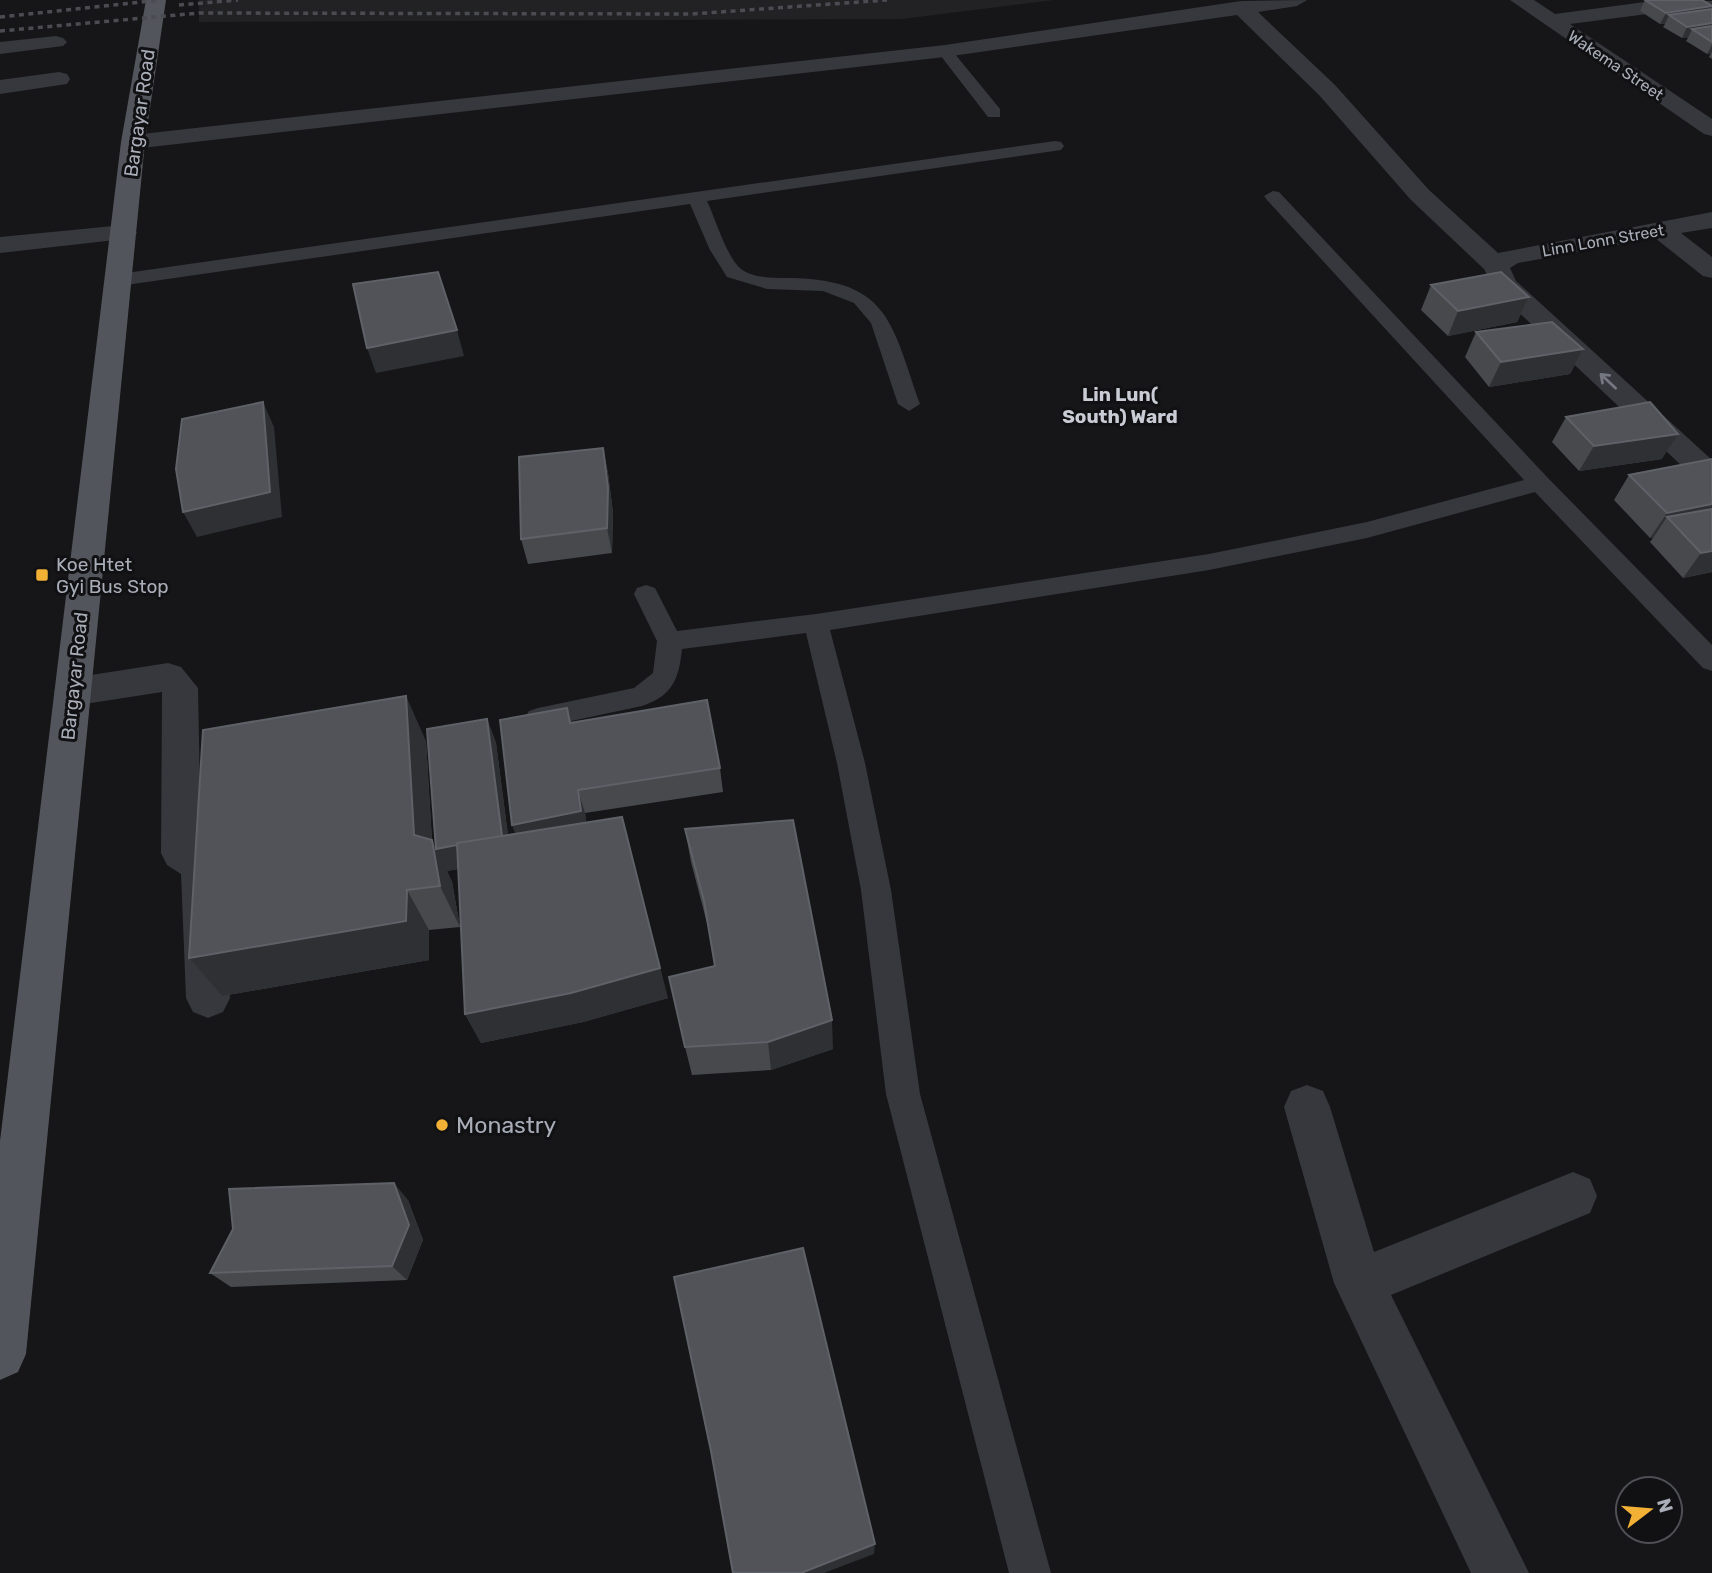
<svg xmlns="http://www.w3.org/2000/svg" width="1712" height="1573" viewBox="0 0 1712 1573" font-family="Rubik,sans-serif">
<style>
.built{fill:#222225}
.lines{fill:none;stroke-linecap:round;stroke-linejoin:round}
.lane{fill:#37383d;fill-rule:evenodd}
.street{fill:#37383d;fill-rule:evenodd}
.primary{fill:#53555c;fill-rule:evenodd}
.rail{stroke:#4a4c52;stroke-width:3.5;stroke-dasharray:5 4.5;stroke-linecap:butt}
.wall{fill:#47494d}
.shaded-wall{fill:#2f3033}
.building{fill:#525359;stroke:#5f6168;stroke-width:2}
.oneway{stroke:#757881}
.poi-dot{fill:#f2b134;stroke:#111113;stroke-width:2.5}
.labels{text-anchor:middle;stroke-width:6;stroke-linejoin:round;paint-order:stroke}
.far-street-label{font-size:16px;fill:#a8adb8;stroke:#111113}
.street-label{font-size:19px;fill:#a8adb8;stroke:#111113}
.far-quarter-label{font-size:19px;font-weight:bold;fill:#c9ccd4;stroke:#111113}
.poi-label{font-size:19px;fill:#a8adb8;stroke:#111113;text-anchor:start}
.near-poi-label{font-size:23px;fill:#a8adb8;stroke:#111113;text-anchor:start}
</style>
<rect width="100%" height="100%" fill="#161618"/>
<path class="built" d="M199 0H1054L902 19 199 22Z"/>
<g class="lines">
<path class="lane" d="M945 46 950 48 1000 109V117H988L937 51Z
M1055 141 1061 142 1064 146 1061 150 707 201C715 218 727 258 741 269 754 279 778 278 794 278 890 281 892 325 920 404L909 411 898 404 871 323 854 303 823 291 767 289 727 277 710 250 690 204 119 286 109 280 119 274Z
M1273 191 1279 192 1548 478 1712 645V671L1703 668 1535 492 1367 538 1209 570 830 630 865 763 891 890 920 1094 1051 1573H1009L886 1094 861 890 837 763 806 633 682 649C679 678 673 696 642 706L538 728 529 725 525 718 529 711 538 708 634 688 653 673 657 641 634 594 637 588 646 585 655 588 677 631 816 614 1209 554 1367 522 1524 480 1267 200 1264 196Z"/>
<path class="street" d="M1307 0 1297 6 1258 12 1335 85 1429 190 1498 253 1712 212V228L1681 233 1712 257V278L1703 276 1655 238 1518 263 1510 268 1516 281 1712 460V487L1701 484 1496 291 1484 269 1411 200 1319 95 1237 15 945 57 133 149 125 147 121 142 125 137 133 135 945 45 1241 1Z
M1510 0H1534L1555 14 1660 0 1712 1V16L1694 8 1570 24 1712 119V136L1704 134Z
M56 36 63 38 67 42 63 46 0 54V42Z
M59 72 67 74 70 79 67 84 0 94V80Z
M124 225 133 228 137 233 133 238 0 253V237Z
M168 663 181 667 198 688 201 845 215 853 221 865 230 998 223 1012 208 1018 193 1012 186 998 181 874 167 865 161 853 162 692 72 706 59 702 54 692 59 682 72 678Z
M1307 1085 1323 1091 1330 1107 1374 1252 1573 1172 1590 1179 1597 1196 1590 1213 1391 1295 1529 1573H1471L1334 1283 1284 1107 1291 1091Z"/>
<path class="primary" d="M146 0H166L145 142 26 1354 18 1372 0 1380V1141L121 142Z"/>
<path class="rail" d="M179 5 238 0
M0 17 160 0
M0 31 199 13 692 14 887 0"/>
</g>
<path class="wall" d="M1645 0 1712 6 1711 10 1712 9V59L1709 57 1711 53 1707 54 1686 41 1688 38H1682L1663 27 1665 24H1660L1640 11Z
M1431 285 1529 297 1517 322 1448 336 1421 310Z
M1476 332 1583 349 1570 374 1489 387 1465 357Z
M1566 417 1662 459 1579 471 1552 442Z
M603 448 608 473 613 513 612 553 528 564 521 539Z
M1712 459V572L1683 578 1650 542 1653 538H1650L1614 500 1629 475Z
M567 708 571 722 720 768 723 792 585 813 586 822 668 998 583 1022 481 1043 465 1014 458 869 447 871 452 882 460 927 429 930V960L222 996 189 958 426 741 432 840 435 847 487 719 496 743 508 835 516 834 512 825Z
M685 829 833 1049 771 1070 692 1075 685 1047 715 966 708 927 691 862Z
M408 1200 423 1240 407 1280 231 1287 210 1273Z"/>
<path class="shaded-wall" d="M1712 6 1707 18 1669 15 1665 24H1660L1666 13Z
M1712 23V34L1692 29 1688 38H1682L1687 27Z
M1712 45V52L1711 53 1707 54Z
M1529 297 1517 322 1448 336 1458 311Z
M457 330 464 356 376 373 367 348Z
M1583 349 1570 374 1489 387 1501 362Z
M263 402 274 427 282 517 197 537 183 512Z
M1678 434 1662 459 1579 471 1594 446Z
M603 448 608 473 613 513 612 553 607 528Z
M1712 504V526L1667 517 1653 538H1650L1667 513Z
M1712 551V572L1683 578 1701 553Z
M406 696 426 741 434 877 414 835Z
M487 719 496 743 511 859 447 871 452 882 460 927 440 886 432 840 436 849Z
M578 790 585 813 588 834 521 847 512 825Z
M622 817 668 998 583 1022 481 1043 465 1014Z
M407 890 429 930V960L222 996 189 958Z
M832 1020 833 1049 771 1070 768 1042Z
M394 1183 408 1200 423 1240 407 1280 392 1266Z
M875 1544 874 1554 824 1573H801Z"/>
<path class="building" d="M1645 0H1702L1712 6 1666 13Z
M1712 9V23L1687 27 1669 15Z
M1712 26V42L1692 29Z
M438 272 457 330 367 348 353 284Z
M1501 272 1529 297 1458 311 1431 285Z
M1552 322 1583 349 1501 362 1476 332Z
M263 402 270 492 183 512 176 469 182 419Z
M1650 402 1678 434 1594 446 1566 417Z
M603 448 608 488 607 528 521 539 519 457Z
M1712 459V504L1667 513 1629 475Z
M1712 509V551L1701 553 1667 517Z
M406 696 414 835 432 840 440 886 407 890 406 921 189 958 203 730Z
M707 700 720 768 578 790 581 811 512 825 500 720 567 708 570 723Z
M487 719 502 836 457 843V845L436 849 427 729Z
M622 817 660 968 571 993 465 1014 457 843Z
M793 820 832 1020 768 1042 685 1047 669 977 715 966 704 901 685 829Z
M394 1183 409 1225 392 1266 210 1273 233 1229 229 1189Z
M803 1248 875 1544 801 1573H733L711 1451 674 1277Z"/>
<defs><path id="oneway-shaft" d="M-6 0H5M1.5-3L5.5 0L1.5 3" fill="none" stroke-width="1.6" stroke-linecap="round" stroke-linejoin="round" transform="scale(1.75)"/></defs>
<use class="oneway" href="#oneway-shaft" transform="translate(1608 381) rotate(-137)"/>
<g class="poi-dot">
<rect x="35" y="568" width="14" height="14" rx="3.5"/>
<circle cx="442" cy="1125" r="7"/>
</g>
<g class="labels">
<g class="far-street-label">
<text transform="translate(1616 65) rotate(34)" y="6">Wakema Street</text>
<text transform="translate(1603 240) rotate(-10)" y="6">Linn Lonn Street</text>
</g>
<g class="street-label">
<text transform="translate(139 113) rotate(-82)" y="7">Bargayar Road</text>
<text transform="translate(74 676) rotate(-84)" y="7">Bargayar Road</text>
</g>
<g class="far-quarter-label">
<text x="1120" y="401">Lin Lun(<tspan x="1120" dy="22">South) Ward</tspan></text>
</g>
<g class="poi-label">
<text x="56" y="571">Koe Htet<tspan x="56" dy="22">Gyi Bus Stop</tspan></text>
</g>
<g class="near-poi-label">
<text x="456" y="1133">Monastry</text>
</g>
</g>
<g transform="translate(1649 1510) rotate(74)"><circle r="33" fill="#111113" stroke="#4d4f55" stroke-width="2"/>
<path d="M0-5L12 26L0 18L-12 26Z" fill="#f2b134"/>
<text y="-10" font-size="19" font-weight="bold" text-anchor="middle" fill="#a8adb8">N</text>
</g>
</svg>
